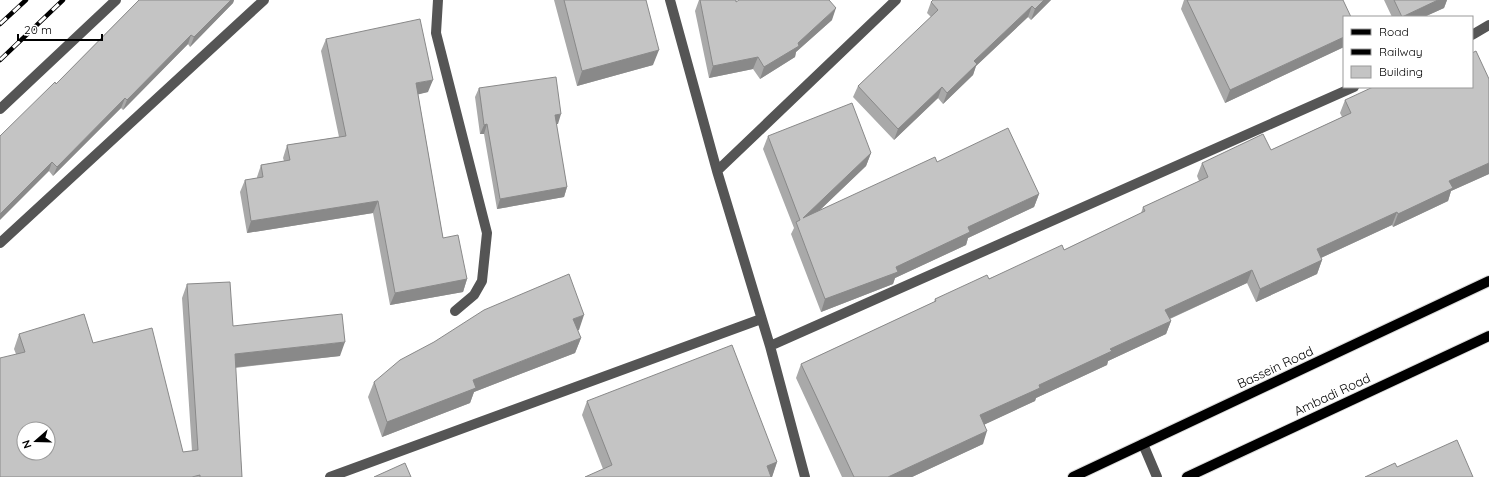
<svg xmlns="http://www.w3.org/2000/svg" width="1489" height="477" viewBox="0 0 1489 477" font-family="Quicksand,sans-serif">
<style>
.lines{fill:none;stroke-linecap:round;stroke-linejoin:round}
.major-casing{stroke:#dbdbdb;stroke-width:12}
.minor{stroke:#555;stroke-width:10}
.major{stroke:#000;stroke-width:10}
.rail-casing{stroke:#000;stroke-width:4.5}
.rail{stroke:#fff;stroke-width:3;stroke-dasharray:9;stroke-linecap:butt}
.wall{fill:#a9a9a9}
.shaded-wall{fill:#898989}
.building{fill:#c4c4c4;stroke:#898989;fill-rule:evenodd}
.labels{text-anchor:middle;stroke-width:3.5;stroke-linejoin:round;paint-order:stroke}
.street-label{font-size:13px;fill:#000;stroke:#fff}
</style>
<rect width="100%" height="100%" fill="#fff"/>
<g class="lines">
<g class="major-casing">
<path id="major" d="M1073 477 1489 281
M1187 477 1489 336"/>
</g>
<path class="minor" d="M438 0 436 33 487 233 482 281 474 295 455 311
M670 0 717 171 770 346 805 477
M1472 35 1489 25
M0 109 116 0
M717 171 896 0
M0 243 264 0
M770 346 1354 87
M1143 444 1157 477
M330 477 761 319"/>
<use href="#major" class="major"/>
<g class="rail-casing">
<path id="rail" d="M0 24 26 0
M0 60 63 0"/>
</g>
<use href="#rail" class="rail"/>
</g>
<path class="wall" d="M139 0H234L233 3 190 47 188 44 123 110 121 108 53 176 49 171 56 84Z
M554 0H646L653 65 577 86Z
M699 0 736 2 832 20 796 52 795 57 760 79 753 69 709 78 695 11Z
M933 0H1051L1031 20 1028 17 976 66 973 75 943 104 938 98 894 140 853 97 858 86 931 17 927 13 931 2Z
M1184 0H1343L1344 17V47L1225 103 1181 9Z
M1384 0H1447L1444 8 1424 17H1392Z
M326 39 428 92 418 94 443 238 467 279 463 292 390 305 373 213 247 233 240 192 245 180 257 178V177L261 165 284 161 283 158 287 145 339 137 321 51Z
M1489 79V174L1451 191 1448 201 1393 227 1392 225 1321 258 1322 260 1317 274 1256 302 1247 283 1170 319 1171 321 1166 334 1108 361 1107 365 1036 398 1035 401 985 424 983 444 912 477H842L796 378 801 364 934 302 935 299 1064 250 1141 213 1143 207 1199 181 1197 176 1202 163 1271 150 1342 117 1340 113 1345 100Z
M479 88 558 124H556L567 187 564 197 497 209 484 134H480L475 97Z
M768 136 871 153 866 166 820 210 937 162 1039 194 1034 207 968 238 966 245 895 278 893 284 821 312 791 234 794 228 763 149Z
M187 284 233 326 340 356 235 368 242 477H0L16 354 14 349 19 334 93 343 183 452 192 451 182 298Z
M577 330 581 338 575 353 474 392 470 403 382 437 368 397 374 382 579 330Z
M587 401 777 462 772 477 603 469 582 415Z"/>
<path class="shaded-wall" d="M231 0H234L233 3 190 47 194 37Z
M1044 0H1051L1031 20 1035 9Z
M1438 0H1447L1444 8 1424 17H1402Z
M1032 6 1028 17 976 66 973 75 943 104 947 93 974 61Z
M836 8 832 20 796 52 795 57 760 79 764 67 798 43Z
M191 35 188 44 123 110 127 100Z
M1344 37V47L1225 103 1230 90Z
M659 50 653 65 577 86 582 71Z
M758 57 753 69 709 78 713 66Z
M433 80 428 92 412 96 416 83Z
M942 87 938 98 894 140 898 129Z
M125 98 121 108 53 176 57 167Z
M561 114 558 124H551L555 115Z
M487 124 484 134H480L484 125Z
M871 153 866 166 799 230 803 218Z
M52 162 49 171 0 220V214Z
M1489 163V174L1451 191 1448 201 1393 227 1398 214 1449 181Z
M567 187 564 197 497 209 500 199Z
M1039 194 1034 207 968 238 966 245 895 278 893 284 821 312 825 299 896 267 968 227Z
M378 201 373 213 247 233 251 221Z
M1397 212 1392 225 1312 262 1317 249Z
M1322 260 1317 274 1256 302 1260 289Z
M1252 270 1247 283 1160 323 1165 310Z
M467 279 463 292 390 305 395 293Z
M584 315 579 330 567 334 573 319Z
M1171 321 1166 334 1108 361 1107 365 1036 398 1035 401 975 429 980 415 1110 349Z
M581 338 575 353 474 392 470 403 382 437 387 422 473 380Z
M345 342 340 356 229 368 235 354Z
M987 431 983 444 912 477H888Z
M777 462 772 477H771L767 466Z"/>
<path class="building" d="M139 0H231L194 37 191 35 127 100 125 98 57 167 52 162 0 214V136L55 82 56 84Z
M564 0H646L659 50 582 71Z
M700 0H736V2L739 0H829L836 8 798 43 799 46 764 67 758 57 713 66Z
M933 0H1044L1035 9 1032 6 974 61 977 64 947 93 942 87 898 129 858 86 938 10 931 2Z
M1187 0H1343L1351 17H1344V37L1230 90Z
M1394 0H1438L1402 17Z
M420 19 433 80 416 83 443 238 458 235 467 279 395 293 378 201 251 221 245 180 263 177 261 165 290 160 287 145 346 136 326 39Z
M1476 51 1489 79V163L1449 181 1453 188 1398 214 1397 212 1317 249 1322 260 1260 289 1252 270 1165 310 1171 321 1110 349 1112 351 1039 385 1040 388 980 415 987 431 888 477H854L801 364 936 301 935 299 987 275 989 279 1062 245 1064 250 1145 211 1143 207 1208 177 1202 163 1263 134 1271 150 1351 113 1345 100 1373 87H1472V53Z
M556 77 561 114 555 115 567 187 500 199 487 124 484 125 479 88Z
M852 103 871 153 803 218 935 157 937 162 1008 128 1039 194 968 227 970 232 896 267 898 272 825 299 796 222 800 220 768 136Z
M569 274 584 315 573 319 581 338 473 380 476 388 387 422 374 382 400 360 434 342 484 310Z
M230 282 233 326 342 314 345 342 235 354 242 477H200V475L192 477H0V358L25 352 19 334 84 314 93 343 152 328 183 452 198 450 187 284ZM24 429H48V453H24Z
M732 345 777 462 767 466 771 477H585L612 465 587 401Z
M1457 440 1473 477H1365L1395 463 1397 467Z
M405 463 411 477H374Z"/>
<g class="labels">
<g class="street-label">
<text transform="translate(1275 367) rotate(-25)" y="5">Bassein Road</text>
<text transform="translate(1332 394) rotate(-25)" y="5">Ambadi Road</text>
</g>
</g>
<rect x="1343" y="16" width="130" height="72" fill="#ffffff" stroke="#999999"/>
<rect x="1351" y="29" width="20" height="6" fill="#000000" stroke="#999999"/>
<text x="1379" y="36" font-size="12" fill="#000000">Road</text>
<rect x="1351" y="49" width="20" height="6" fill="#000000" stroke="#999999"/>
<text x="1379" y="56" font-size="12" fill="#000000">Railway</text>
<rect x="1351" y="66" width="20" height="12" fill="#c4c4c4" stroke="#999999"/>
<text x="1379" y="76" font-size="12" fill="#000000">Building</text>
<g transform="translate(36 441) rotate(250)"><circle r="19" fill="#ffffff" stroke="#999999"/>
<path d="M0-3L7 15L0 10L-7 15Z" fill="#000000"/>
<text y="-6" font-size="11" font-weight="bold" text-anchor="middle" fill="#000000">N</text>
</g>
<path d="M18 34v6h84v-6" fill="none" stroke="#000000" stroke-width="2"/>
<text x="24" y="34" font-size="12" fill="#000000" stroke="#ffffff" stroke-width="3" paint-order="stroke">20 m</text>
</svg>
